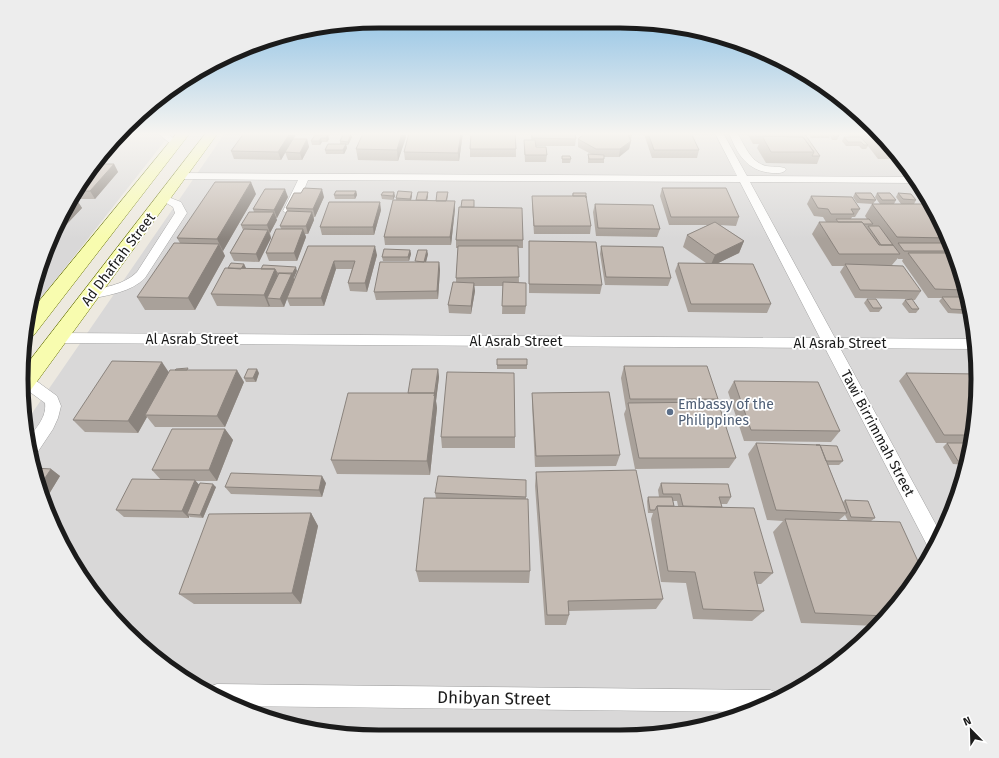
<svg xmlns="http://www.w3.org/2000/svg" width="999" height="758" viewBox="0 0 999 758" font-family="'Fira Sans',sans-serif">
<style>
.residential{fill:#d9d8d8}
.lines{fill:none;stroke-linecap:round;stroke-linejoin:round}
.street-casing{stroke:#a2a2a2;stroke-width:1}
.secondary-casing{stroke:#677300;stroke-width:1}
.street{fill:#fff;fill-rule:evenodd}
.secondary{fill:#f8fcaf;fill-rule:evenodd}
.wall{fill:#a9a19a;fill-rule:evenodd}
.shaded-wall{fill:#8a837d}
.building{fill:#c5bbb3;stroke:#8a837d}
.service-dot{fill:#5c6f8a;stroke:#fff;stroke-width:1.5}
.labels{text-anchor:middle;stroke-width:3.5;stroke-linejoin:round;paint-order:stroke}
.street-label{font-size:14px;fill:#1b1b1b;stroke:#fff}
.service-label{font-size:14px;fill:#4e5e75;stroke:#fff;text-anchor:start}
.near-street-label{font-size:17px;fill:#1b1b1b;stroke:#fff}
.rim{fill:none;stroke:#1b1b1b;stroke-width:5}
</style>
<rect width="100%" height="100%" fill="#ede9e0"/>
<path class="residential" d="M121 133H171L28 315V309L58 220Z
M225 133H879L918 180 951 242 971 309 978 379 971 449 951 516 918 578 873 632 819 677 735 718 666 734H332L264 718 180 677 126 632 81 578 40 494 26 422Z"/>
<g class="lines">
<g class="street-casing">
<path id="street" d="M158 133H167L181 144 176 147 173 146Z
M715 133H723L747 176 915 177 919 183 750 182 835 338 974 339 975 349 840 348 941 534 932 551 929 549 825 348 58 343 53 342 51 338 53 334 58 333 820 338 740 182 308 180 295 211 289 214 283 211 298 180 180 179 175 176 180 173 737 176Z
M729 133H737C745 145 750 162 766 166 772 167 778 166 785 168L786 170C782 174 777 173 772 173 747 171 737 154 729 133Z
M163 195 181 202 187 213 145 278C131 292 109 295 90 299L85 298 83 295 85 292C103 287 123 286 137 272L175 213 173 207 158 198Z
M26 375 31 377 57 396 61 406 58 418 53 429 37 453 32 455 29 438C36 428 47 417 45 403L23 387V376Z
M217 684 770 690 778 693 779 696 747 712 240 706 208 690 209 687Z"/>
</g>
<g class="secondary-casing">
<path id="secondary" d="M177 133H190L34 335 26 337 27 316Z
M206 133H218L30 391 22 393 24 368Z"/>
</g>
<use href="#street" class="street"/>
<use href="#secondary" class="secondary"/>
</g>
<path class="wall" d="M244 133H297L293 139H307L309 147 302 160H288L285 152 281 160 234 159 231 151Z
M363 133H406V137L398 161 358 160 356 149Z
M409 133H463L459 161 405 160 404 152Z
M531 133H575L576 139 575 146H536V147L547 155 546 162H525L524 140H531Z
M585 133 632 135 631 139H629L631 141 629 149 619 157H604V163H588V154H591L578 147V139Z
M645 133H691L699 150 697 158H652L644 134Z
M747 133H804L820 156 817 164 766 163 757 148 759 144H753Z
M808 133H839L838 135 839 136 837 140H832L830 136 829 138H821L820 137V138H811Z
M847 133H872L874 134H880L901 159H878L868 146 866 149H862L859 146H846L842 141 844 137H850Z
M351 134 352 137 348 145H346L347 148 344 154H326L325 150 340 144V141Z
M328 135 329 139 327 142H322L320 145H312L311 141Z
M470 149H516V157H470Z
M562 156 571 159 570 163H562Z
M98 164H114L118 172 95 199H76L82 208 65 226H56L58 220Z
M662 188 739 217 736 226 720 225 744 241 739 253 718 263 771 304 767 313 688 312 675 271 678 263H706L683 247 687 235 708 225H669L660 196Z
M356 191 357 195 355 199H335L334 195Z
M412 192V196L411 201H416L428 192V196L427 201H436L448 192V196L447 201H455V209L451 245H385L384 237 396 200V198Z
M573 193 591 226 590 234H534L532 204V196H572Z
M855 193 876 200 873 204 857 203 853 197Z
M877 193 896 200 894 204H927L926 203 928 201H926L923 197 925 194 951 242 968 298H960L969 310 965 314 948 313 939 301 942 298H928L902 261 903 259H898V258L892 265 921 291 915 300H912L919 309 916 313H909L902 304 905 300 909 299 855 298 840 272 844 266H832L812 234 819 222H826L823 217 814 216 807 204 811 196 860 209 855 217H852L851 219H867L865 216 872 204H880L875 197Z
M898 193 916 200 914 204H901L896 197Z
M256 194 223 251 225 256 195 310H145L137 297 180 243 177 238Z
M381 195 395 196 393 200 382 199Z
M288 197 277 218H276L277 220 270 233 271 238 259 262 234 261 230 253 243 230 241 225 254 212 253 209Z
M324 197 315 217H314V220L308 234H305L306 237 297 261H269L266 253 281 229 280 226 287 211 286 208Z
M595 204 660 229 657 237 596 236 593 212Z
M474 207 523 240V248H518L519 283 526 306 525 314H502L503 286H474L475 291 471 314 449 313 448 305 456 282V278L458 248H456V240Z
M381 210 374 235H322L320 227Z
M529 241 602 285 600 294 529 293Z
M308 246 377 255 367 292 350 291 348 283 352 269H336L324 306H290L287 299 284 307H270V306L269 307 217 306 211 294 228 268 244 264 246 269H261L296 267 294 278V279Z
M601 246 671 278 668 286 605 285 600 254Z
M410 250 411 254 409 261H383L382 257Z
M428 254 426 262H439L440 270 438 299 376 300 374 292Z
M867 299 882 308 879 312H870L864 303Z
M497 359H527V369H497Z
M624 366 718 399 716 402 736 458 729 468 635 469 624 414 626 409 621 378Z
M438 369 439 377 436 401 437 408 430 475 337 474 331 460 408 393Z
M189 370 244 382 225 427H155L147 417 138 433 85 432 73 420Z
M259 373 256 382H246L244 378Z
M906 373 978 379 972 443H936L899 381Z
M734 381 840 431 831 442 744 441 728 392Z
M532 393 620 455 616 466 535 467 532 404Z
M225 429 233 440 217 481H195L199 485 216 487 203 518 190 517 189 516V518L124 517 116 510 161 480 152 470Z
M441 437H515V448H442Z
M756 443 843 461 839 465H828L843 502 845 500 875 518 871 521 918 578 878 626 801 623 773 532 783 521 767 520 748 454ZM845 515 848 521 839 520Z
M947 443 969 451 971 449 966 465 953 464 943 447Z
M35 468 51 469 60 476 49 494H40Z
M536 472 663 599 656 609 569 611V615L566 625H545L535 486Z
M526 480V499L530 571 529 583 419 582 416 571 436 498 435 493Z
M326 483 322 497 231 494 225 487Z
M661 483 731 497 727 504H721L722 507 773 573 761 584H757L764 611 752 621 693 619 686 583 661 582 651 519 653 513H648L647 501 648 497H659L658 490ZM673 501H677L678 506H674Z
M311 513 318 526 301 604H194L179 594Z"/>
<path class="shaded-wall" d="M290 133H297L281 160 278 152Z
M402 133H406V137L398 161 397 150Z
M461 133H463L459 161 458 153Z
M351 134 352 137 348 145V142Z
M328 135 329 139 327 142 326 138Z
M321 138 322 142 320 145 319 141Z
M307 139 309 147 302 160 300 153Z
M631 141 629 149 619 157 620 149Z
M346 144 347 148 344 154 343 150Z
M114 164 118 172 95 199 90 191Z
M251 182 256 194 223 251 217 239Z
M285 189 288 197 277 218 274 210Z
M322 189 324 197 315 217 313 209Z
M356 191 357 195 355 199 354 195Z
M394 192 395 196 393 200V196Z
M412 192V196L410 203V199Z
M428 192V196L426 205V200Z
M75 197 82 208 65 226 59 219Z
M455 201V209L451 245 450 237Z
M380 202 381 210 374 235 373 227Z
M274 212 277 220 270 233 267 225Z
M312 212 314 220 308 234 306 226Z
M303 229 306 237 297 261 294 253Z
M268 230 271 238 259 262 256 254Z
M54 235 57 239 53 244 51 241 53 236Z
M744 241 739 253 710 267 715 255Z
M219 244 225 256 195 310 188 298Z
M375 246 377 255 367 292 365 283Z
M410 250 411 254 409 261 408 257Z
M427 250 428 254 425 266 424 262Z
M334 261 336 269 324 306 321 298Z
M439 262 440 270 438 299 437 291Z
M244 264 246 268 243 273 241 269Z
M296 267 297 271 294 278 292 274Z
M275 269 280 281 267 298 270 306 269 307 264 295Z
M292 273 295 282 287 298V299L284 307 280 299Z
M474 283 475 291 471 314V306Z
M162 362 170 374 145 415 147 417 138 433 128 421Z
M257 369 259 373 256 382 253 378Z
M438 369 439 377 436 401 437 408 430 475 427 461Z
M237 370 244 382 225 427 217 416Z
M225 429 233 440 217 481 209 470Z
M51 469 60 476 49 494 39 487Z
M322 476 326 483 322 497 319 490Z
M195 480 201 487 187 514 189 516V518L182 511Z
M213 484 216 487 203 518 200 515Z
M311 513 318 526 301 604 292 593Z"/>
<path class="building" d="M244 133H290L278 152 231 151Z
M344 133 351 134 348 142 340 141Z
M363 133H402L397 150 356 149Z
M409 133H461L458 153 404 152Z
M471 133H515L516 149H470Z
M532 133H575L576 139 532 138Z
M585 133H627L631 141 620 149H596L578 139Z
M627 133H631L632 135H628Z
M648 133H691L699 150H654Z
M754 133H804L820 156H812L814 152 803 137 756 136Z
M812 133H820L821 134H813Z
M822 133H830L831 134H823Z
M831 133H836L839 136H834Z
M861 133H872L874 134H869L868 136H864Z
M869 134H880L894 151H883Z
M315 135H328L326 138H321L319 141H311Z
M762 136 803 137 814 152H771Z
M844 137H860L868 145H864L861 142H848Z
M293 139H307L300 153 285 152Z
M524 140H535L536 147H546L547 155H525Z
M328 144H346L343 150H325Z
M588 154 604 155V159H589Z
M562 156H570L571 159H562Z
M98 164H114L90 191H79Z
M215 182H251L217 239 177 238Z
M304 188 322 189 313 209 286 208 294 193H301Z
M662 188H726L739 217H671Z
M265 189H285L274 210 253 209Z
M336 191H356L354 195H334Z
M398 191 412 192 410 199 396 198Z
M383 192H394L393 196 381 195Z
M418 192H428L426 200H416Z
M437 192H448L446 201H436Z
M573 193H586V198V196H573Z
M855 193H871L876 200 860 199Z
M877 193H890L896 200H882Z
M898 193 911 194 916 200 903 199Z
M532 196H586L591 226H534Z
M811 196 852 197 860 209H851L854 214H831L828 209 818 208Z
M393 200 455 201 450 237H384Z
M462 200H474V207H461Z
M329 202H380L373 227H320Z
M595 204 653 205 660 229 598 228Z
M872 204H931L948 238 897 237Z
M459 207 522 208 523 240H456Z
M287 211 312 212 306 226H280Z
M249 212H274L267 225H241Z
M836 219H869L873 224H864L862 222H838Z
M715 222 744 241 715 255 687 235Z
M819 222H862L879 245H893L900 254H839Z
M868 226H879L893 245H881Z
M244 229 268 230 256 254 230 253Z
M276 229H303L294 253H266Z
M529 241 596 242 602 285 529 284Z
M174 243 219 244 188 298 137 297Z
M898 243H951L953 251H904Z
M308 246H375L365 283H348L355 261H334L321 298H287Z
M458 246H518L519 277 456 278Z
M601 246 663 247 671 278 606 277Z
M384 249 410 250 408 257H382Z
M418 250H427L424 262 415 261Z
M908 253H954L965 290 935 289Z
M380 262H439L437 291 374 292Z
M231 263 244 264 241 269 228 268Z
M678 263 753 264 771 304H691Z
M845 264 903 266 921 291 860 290Z
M263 265 296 267 292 274 277 273 275 269H261Z
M225 268 275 269 264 295 211 294Z
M279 273H292L280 299 267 298Z
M453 282 474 283 471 306 448 305Z
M503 282 526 283V306H502Z
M942 297H959L969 310 951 309Z
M867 299H876L882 308H873Z
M912 299 919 309H912L905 300Z
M497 359H527V365H497Z
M112 361 162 362 128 421 73 420Z
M624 366H707L718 399H630Z
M188 368 187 370H175L176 369Z
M248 369H257L253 378H244Z
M412 369H438L434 396 435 393H408Z
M170 370H237L217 416 145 415Z
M447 372 514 373 515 437H441Z
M906 373 978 374V379L972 435H944Z
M734 381 818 382 840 431 751 430Z
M609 392 620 455 536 456 532 393Z
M348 393H435L427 461 331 460Z
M718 402 736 458H639L628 403Z
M172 429H225L209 470H152Z
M756 443 820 445 847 513 776 510Z
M947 443H964L970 452 967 461H958Z
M816 445 837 446 843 461H826L820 445Z
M35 468 51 469 39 487Z
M636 470 663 599 568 601 569 615H547L536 472Z
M231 473 322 476 319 490 225 487Z
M438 476 526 480V497L435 493Z
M132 479 195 480 182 511 116 510Z
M200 483 213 484 200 515 187 514Z
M661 483 728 484 731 497H719L722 507 683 506 680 494H663Z
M648 497H672L674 506H657L655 510H650Z
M424 498 528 499 530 571H416Z
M845 500 868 501 875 518 851 517Z
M657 506 754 508 773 573 754 572 764 611 703 609 695 572 668 571Z
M311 513 292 593 179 594 209 514Z
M785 519 900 522 922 570 918 578 887 616 815 613Z"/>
<linearGradient id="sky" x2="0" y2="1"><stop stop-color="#8abfe4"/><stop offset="0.56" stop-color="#f7f5f1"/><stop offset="1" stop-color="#f7f5f1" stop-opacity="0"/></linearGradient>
<rect width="999" height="239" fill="url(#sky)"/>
<circle class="service-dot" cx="670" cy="412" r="4"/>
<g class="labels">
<g class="street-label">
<text transform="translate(118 259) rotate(-53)" y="5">Ad Dhafrah Street</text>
<text x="192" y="344">Al Asrab Street</text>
<text x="516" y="346">Al Asrab Street</text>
<text x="840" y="348">Al Asrab Street</text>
<text transform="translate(878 433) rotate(62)" y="5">Tawi Birrimmah Street</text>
</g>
<g class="service-label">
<text x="678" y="409">Embassy of the<tspan x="678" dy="16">Philippines</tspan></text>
</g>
<g class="near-street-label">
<text transform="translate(494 698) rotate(1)" y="6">Dhibyan Street</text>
</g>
</g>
<path d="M0 0H999V758H0ZM379 28H620A351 351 0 0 1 971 379V379A351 351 0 0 1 620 730H379A351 351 0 0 1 28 379V379A351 351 0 0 1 379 28Z" fill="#ededed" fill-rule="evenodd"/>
<path class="rim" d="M379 28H620A351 351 0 0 1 971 379V379A351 351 0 0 1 620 730H379A351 351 0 0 1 28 379V379A351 351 0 0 1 379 28Z"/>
<g transform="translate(971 730) rotate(337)" stroke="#ffffff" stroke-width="3" paint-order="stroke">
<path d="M0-3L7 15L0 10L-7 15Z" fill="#1b1b1b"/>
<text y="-6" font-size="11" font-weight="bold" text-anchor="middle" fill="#1b1b1b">N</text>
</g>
</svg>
